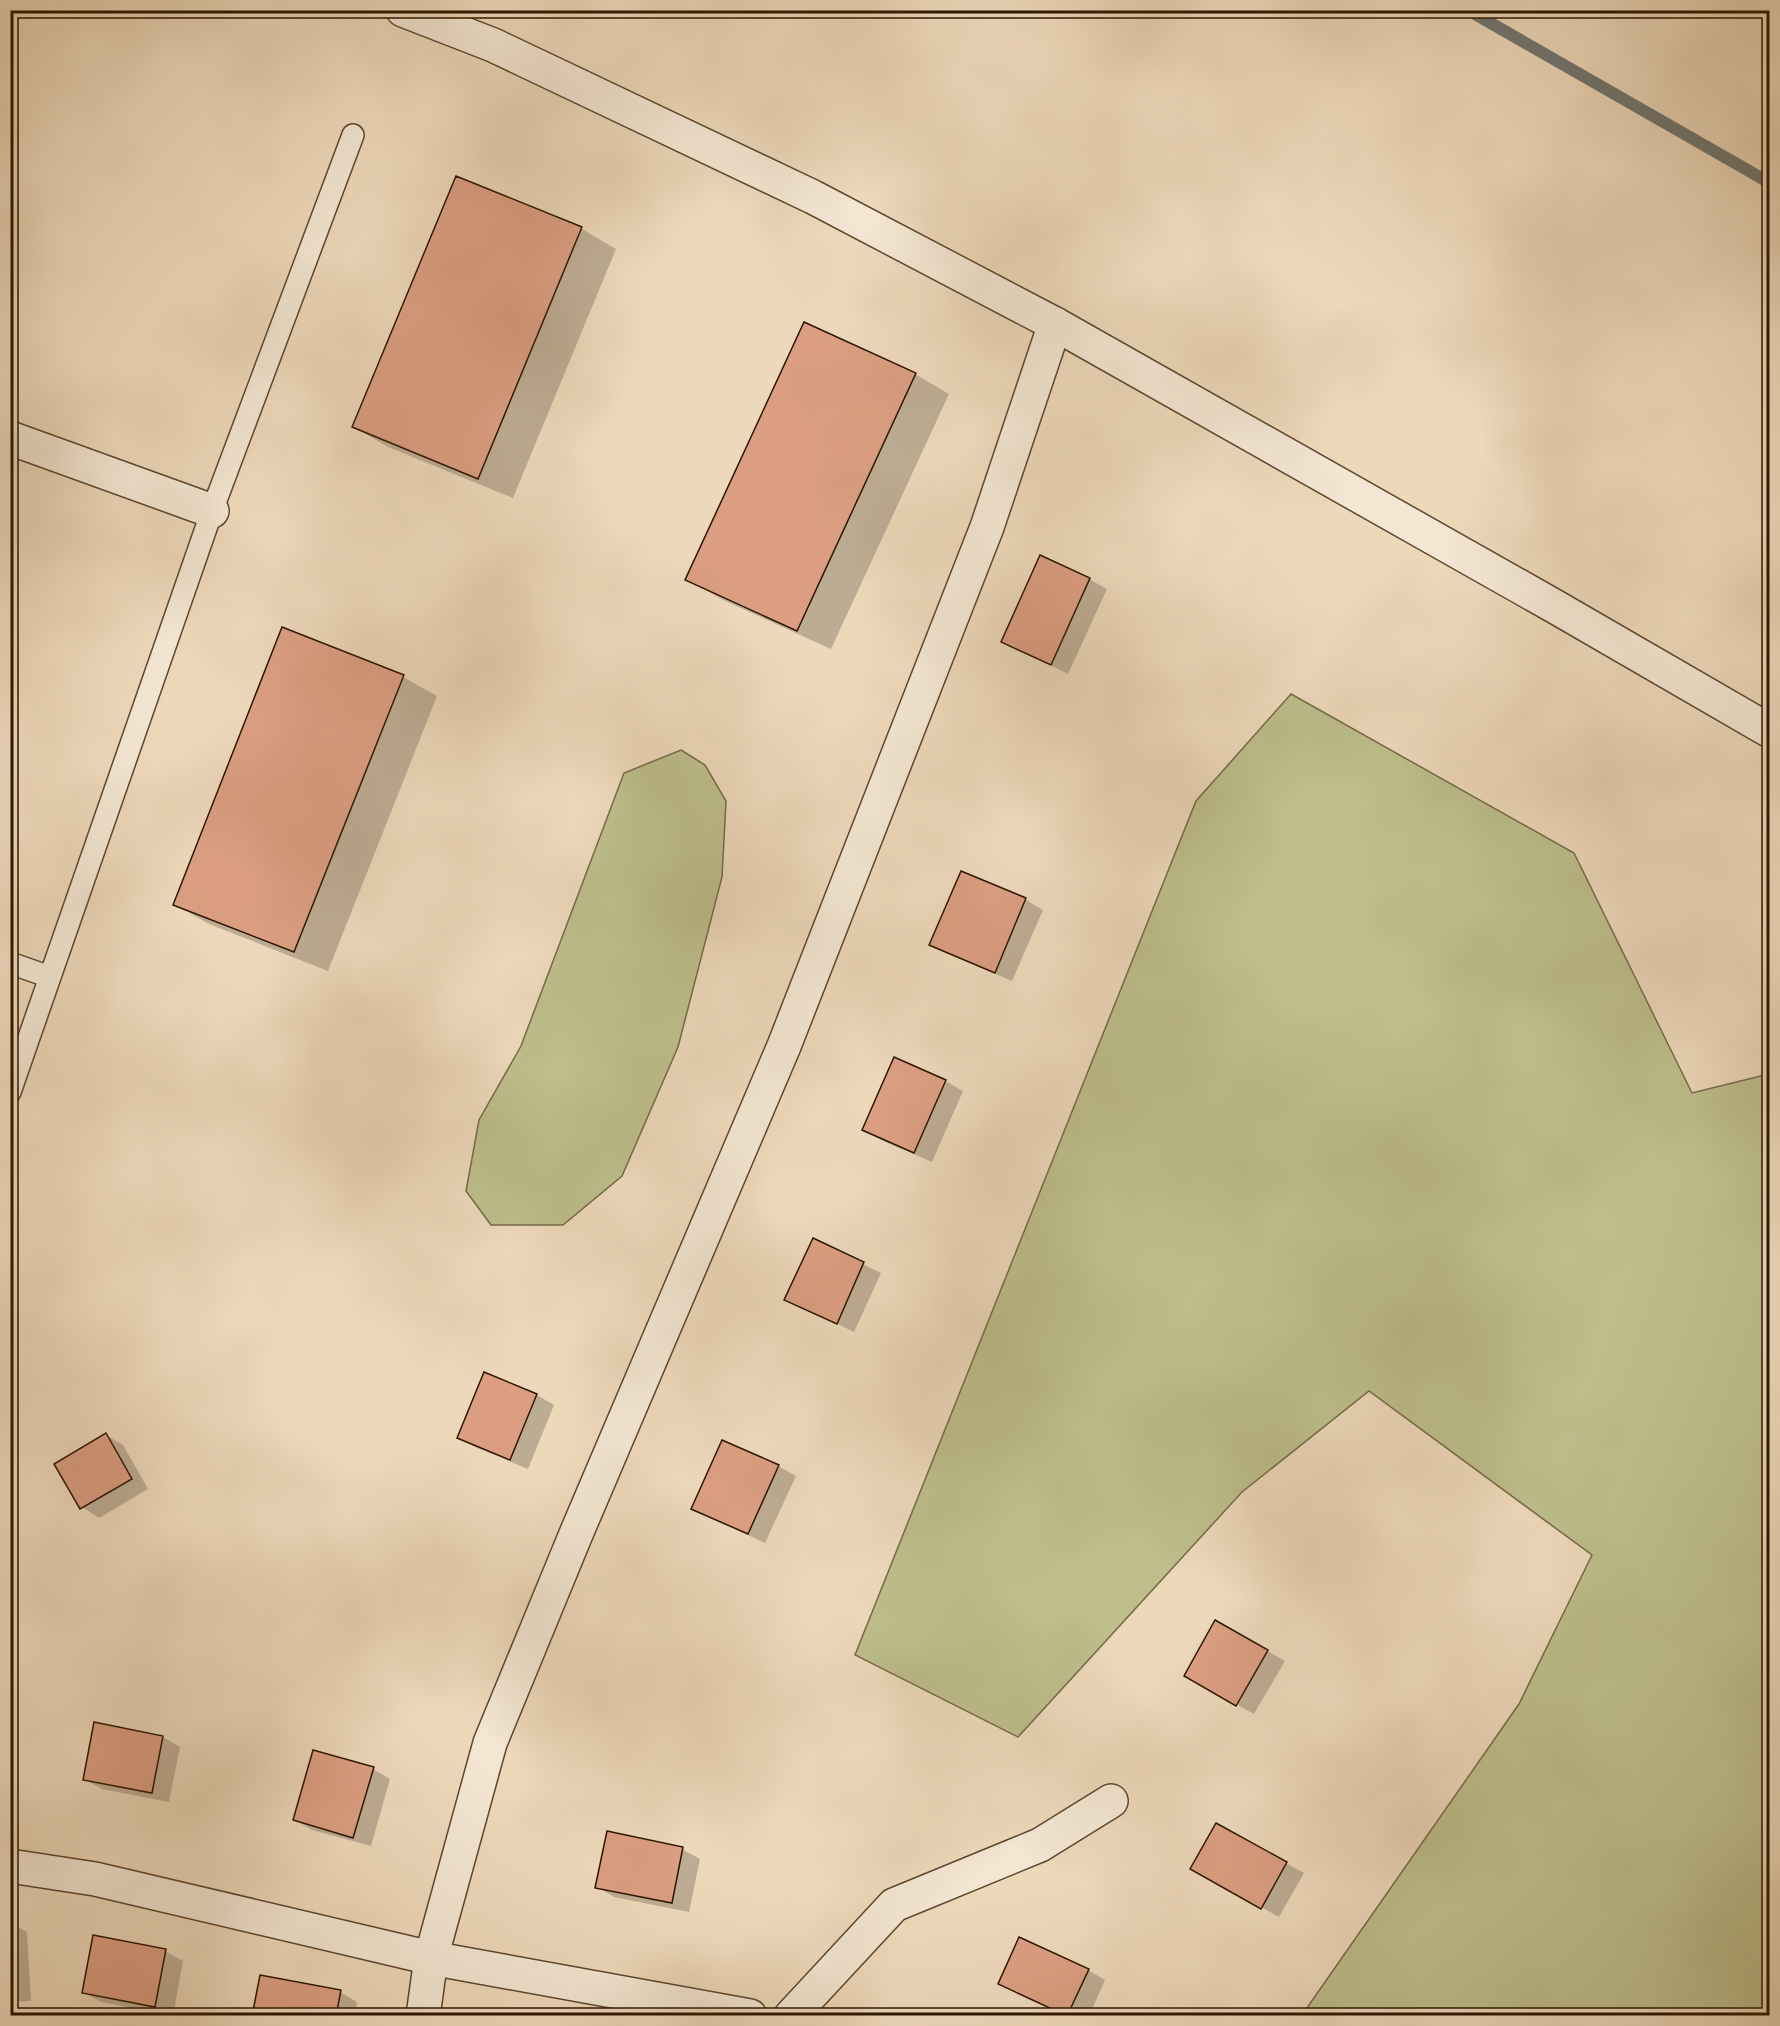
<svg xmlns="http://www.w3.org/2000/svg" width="1780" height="2026" viewBox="0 0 1780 2026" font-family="Alegreya,serif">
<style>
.green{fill:#bdbe8c;stroke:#746a46;stroke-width:1.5}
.shadow{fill:#0003}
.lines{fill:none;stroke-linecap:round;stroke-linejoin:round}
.stream{stroke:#717671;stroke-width:12}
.building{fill:#db9e82;stroke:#2c1600;stroke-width:1.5}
.service-casing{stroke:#5c462e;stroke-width:24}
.minor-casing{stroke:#5c462e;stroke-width:36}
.tertiary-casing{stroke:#5c462e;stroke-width:36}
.service{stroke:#f3e6d2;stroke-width:21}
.minor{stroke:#f3e6d2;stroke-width:33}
.tertiary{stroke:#f3e6d2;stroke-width:33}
</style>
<rect width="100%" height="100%" fill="#edd8ba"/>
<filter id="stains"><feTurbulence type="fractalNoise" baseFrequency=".00333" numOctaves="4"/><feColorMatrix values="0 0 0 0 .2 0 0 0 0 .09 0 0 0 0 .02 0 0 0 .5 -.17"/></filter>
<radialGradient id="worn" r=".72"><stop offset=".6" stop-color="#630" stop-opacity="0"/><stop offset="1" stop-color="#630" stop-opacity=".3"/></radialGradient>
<path class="green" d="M1291 694 1574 853 1692 1093 1769 1074V2015H1302L1519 1704 1592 1555 1369 1391 1242 1492 1018 1737 855 1655 1196 801Z
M681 750 705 765 726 801 722 877 678 1047 622 1176 563 1225H491L466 1191 479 1120 521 1046 624 773Z"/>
<path class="shadow" d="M457 178 582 229 616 249 513 498 388 447 354 427Z
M915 374 949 394 831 649 721 599 687 579Z
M1089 579 1107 589 1068 674 1003 641Z
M403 677 437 696 328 971 209 924 174 904Z
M962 873 1026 900 1043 910 1012 981 949 954 931 944Z
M945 1081 963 1091 932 1162 881 1140 864 1130Z
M813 1240 881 1273 854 1332 786 1299Z
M485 1374 537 1395 554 1405 528 1469 477 1448 459 1438Z
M106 1435 123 1445 148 1489 99 1518 82 1507Z
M778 1466 796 1476 765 1543 711 1518 693 1508Z
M1216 1622 1285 1661 1254 1714 1186 1676Z
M95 1724 163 1737 180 1747 169 1802 102 1789 84 1779Z
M373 1769 390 1779 371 1846 312 1830 295 1820Z
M1217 1825 1304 1873 1279 1917 1192 1868Z
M682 1849 700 1859 689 1912 614 1897 597 1887Z
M10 1923 27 1932 31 2001 10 2002Z
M165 1951 183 1961 173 2016 101 2002 83 1992Z
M1088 1970 1105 1980 1089 2016H1065L999 1983Z
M340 1992 357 2002 355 2016H254Z"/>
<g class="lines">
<path class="stream" d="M1468 10 1770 183"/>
</g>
<path class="building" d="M456 176 582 227 478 479 352 427Z
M804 322 916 373 797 631 685 580Z
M1040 555 1090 578 1051 665 1001 642Z
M282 627 404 675 294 952 173 905Z
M961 871 1026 898 995 973 929 945Z
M894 1057 946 1080 914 1153 862 1130Z
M813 1238 864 1262 837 1324 784 1300Z
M484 1372 537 1394 510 1460 457 1438Z
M106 1433 132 1479 80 1509 54 1464Z
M722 1440 779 1465 748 1534 691 1509Z
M1215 1620 1268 1650 1236 1706 1184 1676Z
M94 1722 163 1736 152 1793 83 1780Z
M313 1750 374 1767 353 1838 293 1820Z
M1216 1823 1287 1862 1261 1909 1190 1869Z
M607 1831 683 1847 672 1903 595 1888Z
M93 1935 166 1949 155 2007 82 1993Z
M10 1936 14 1992H10Z
M1019 1937 1089 1969 1067 2016 998 1984Z
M260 1975 341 1990 336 2016H252Z"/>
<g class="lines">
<g class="service-casing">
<path id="service" d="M10 963 50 977
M10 1092 212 511 353 135"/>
</g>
<g class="minor-casing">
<path id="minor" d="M10 438 212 511
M10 1866 95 1879 431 1958 750 2016
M423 2016 431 1958 490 1743 576 1534 784 1046 987 527 1055 324
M791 2016 894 1905 1040 1845 1111 1801"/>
</g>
<g class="tertiary-casing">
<path id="tertiary" d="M403 10 493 45 813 197 1055 324 1554 606 1770 731"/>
</g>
<use href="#service" class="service"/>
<use href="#minor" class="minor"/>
<use href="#tertiary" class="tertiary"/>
</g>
<rect width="1780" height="2026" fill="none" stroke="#edd8ba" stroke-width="36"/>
<rect x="12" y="12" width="1756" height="2002" fill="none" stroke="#2c1600" stroke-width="3"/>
<rect x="18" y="18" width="1744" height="1990" fill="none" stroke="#2c1600" stroke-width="1.5"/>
<rect width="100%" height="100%" filter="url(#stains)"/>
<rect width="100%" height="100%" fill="url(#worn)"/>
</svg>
